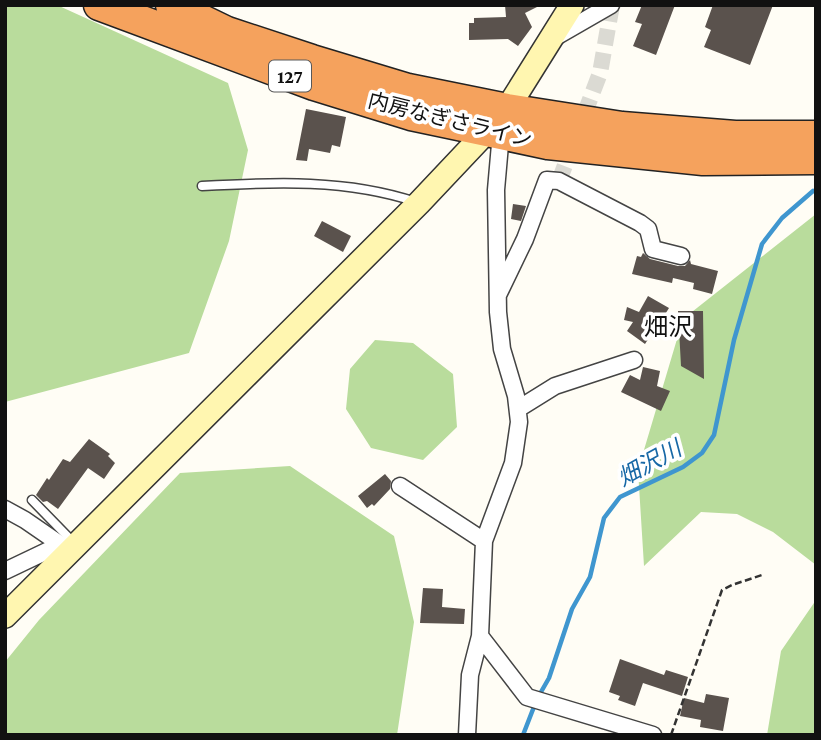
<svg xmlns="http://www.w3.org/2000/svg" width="821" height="740" viewBox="0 0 821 740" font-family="'Crimson Pro','Noto Sans JP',serif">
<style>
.forest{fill:#b9dc9c}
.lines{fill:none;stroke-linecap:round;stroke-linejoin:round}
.stream{stroke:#3f96cf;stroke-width:4.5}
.building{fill:#5a524d}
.street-tunnel{stroke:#dbdad3;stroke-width:16;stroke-dasharray:16 8;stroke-linecap:butt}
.lane-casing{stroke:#444;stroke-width:11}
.street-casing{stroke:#444;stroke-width:19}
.secondary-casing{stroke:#333;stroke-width:26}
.highway-casing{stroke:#222;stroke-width:33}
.path{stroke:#333;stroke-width:2.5;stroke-dasharray:7 3.5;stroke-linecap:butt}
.lane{stroke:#fff;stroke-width:8}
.street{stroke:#fff;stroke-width:16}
.secondary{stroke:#fff6b0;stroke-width:23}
.highway{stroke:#f5a25d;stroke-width:30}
.labels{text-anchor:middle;stroke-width:7;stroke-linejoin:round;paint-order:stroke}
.shield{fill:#fff;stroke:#585858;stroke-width:2}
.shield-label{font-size:19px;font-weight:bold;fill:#111}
.street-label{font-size:21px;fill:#111;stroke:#fff}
.water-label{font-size:23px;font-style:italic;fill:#1768a6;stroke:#fff}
.quarter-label{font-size:24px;fill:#111;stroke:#fff}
</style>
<rect width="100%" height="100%" fill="#fffdf5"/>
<path class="forest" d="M5 5H57L228 83 248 150 229 241 189 353 5 402Z
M816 214V565L773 532 737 514 701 512 644 566 638 470 683 319Z
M375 340 413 343 453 374 457 427 423 460 371 448 346 409 350 369Z
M290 466 394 536 414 622 397 735H5V662L39 620 180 473Z
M816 600V735H767L781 651Z"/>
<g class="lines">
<path class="stream" d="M523 735 537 699 549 678 572 609 590 577 604 518 620 497 683 467 702 453 714 435 734 340 762 244 782 218 813 191"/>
</g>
<path class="building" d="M505 5H541L525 13 532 27 518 46 508 39 469 40V23H474V18L506 17Z
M642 5H675L656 55 633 46 642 24 635 22Z
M713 5H773L750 65 704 47 711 30 705 27Z
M306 109 346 117 340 147 332 145 330 153 309 149 307 161 296 160Z
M513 204 526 206 521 221 511 219Z
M322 221 351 236 343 252 314 236Z
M643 253 650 259 678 266H685L690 260 691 264 718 271 712 294 693 289 694 283 673 278 672 283 632 274 637 256 641 257Z
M648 296 669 308 659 324 661 328 656 327 645 344 627 331 633 322 624 320 627 307 639 312Z
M678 311H703L704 379 681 366Z
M643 367 660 371 657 386 670 391 661 411 621 392 630 375 640 380Z
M89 439 110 454 108 456 115 463 104 479 88 468 58 509 47 501 43 502 36 495 47 478 49 480 63 459 70 462Z
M385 474 391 481 390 489 374 506 372 504 367 508 358 496Z
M423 588 443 589 442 607 465 609 464 624 420 623Z
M620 659 664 675 666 670 688 677 682 696 643 683 635 706 618 700 620 696 609 692Z
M706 694 729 698 723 731 700 727 701 720 680 716 684 698 704 703Z"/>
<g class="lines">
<path class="street-tunnel" d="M559 181 600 73 612 5"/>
<g class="lane-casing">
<path id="lane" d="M202 186C275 182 347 179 416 202
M32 500 74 543"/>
</g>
<g class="street-casing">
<path id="street" d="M552 39 611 5
M498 295 525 239 547 180 559 181 640 223 648 229 653 249 681 256
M518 409 555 386 634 360
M400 486 484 541
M5 509 25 520 70 551
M5 571 49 550 54 548 66 555
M480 636 527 697 653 735
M467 735 470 675 480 636 484 541 513 463 519 422 516 396 502 349 498 312 496 190 501 133"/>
</g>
<g class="secondary-casing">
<path id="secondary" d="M5 616 419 203 487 131 507 109 572 5"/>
</g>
<g class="highway-casing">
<path id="highway" d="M99 5 314 85 411 115 548 144 703 160 816 159
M171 5 227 32 312 60 408 89 507 109 622 127 735 136H816"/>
</g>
<path class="path" d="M671 735 722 590 732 585 762 575"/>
<use href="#lane" class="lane"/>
<use href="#street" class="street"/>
<use href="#secondary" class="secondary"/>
<use href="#highway" class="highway"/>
</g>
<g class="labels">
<rect class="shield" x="269" y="60.5" width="42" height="31" rx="5"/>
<g class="shield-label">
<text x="290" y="83">127</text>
</g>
<g class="street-label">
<text transform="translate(450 120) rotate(14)" y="7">内房なぎさライン</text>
</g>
<g class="water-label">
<text transform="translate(649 463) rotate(-29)" y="8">畑沢川</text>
</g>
<g class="quarter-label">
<text x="668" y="335">畑沢</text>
</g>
</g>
<rect width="821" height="740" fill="none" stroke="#111111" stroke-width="14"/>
</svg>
